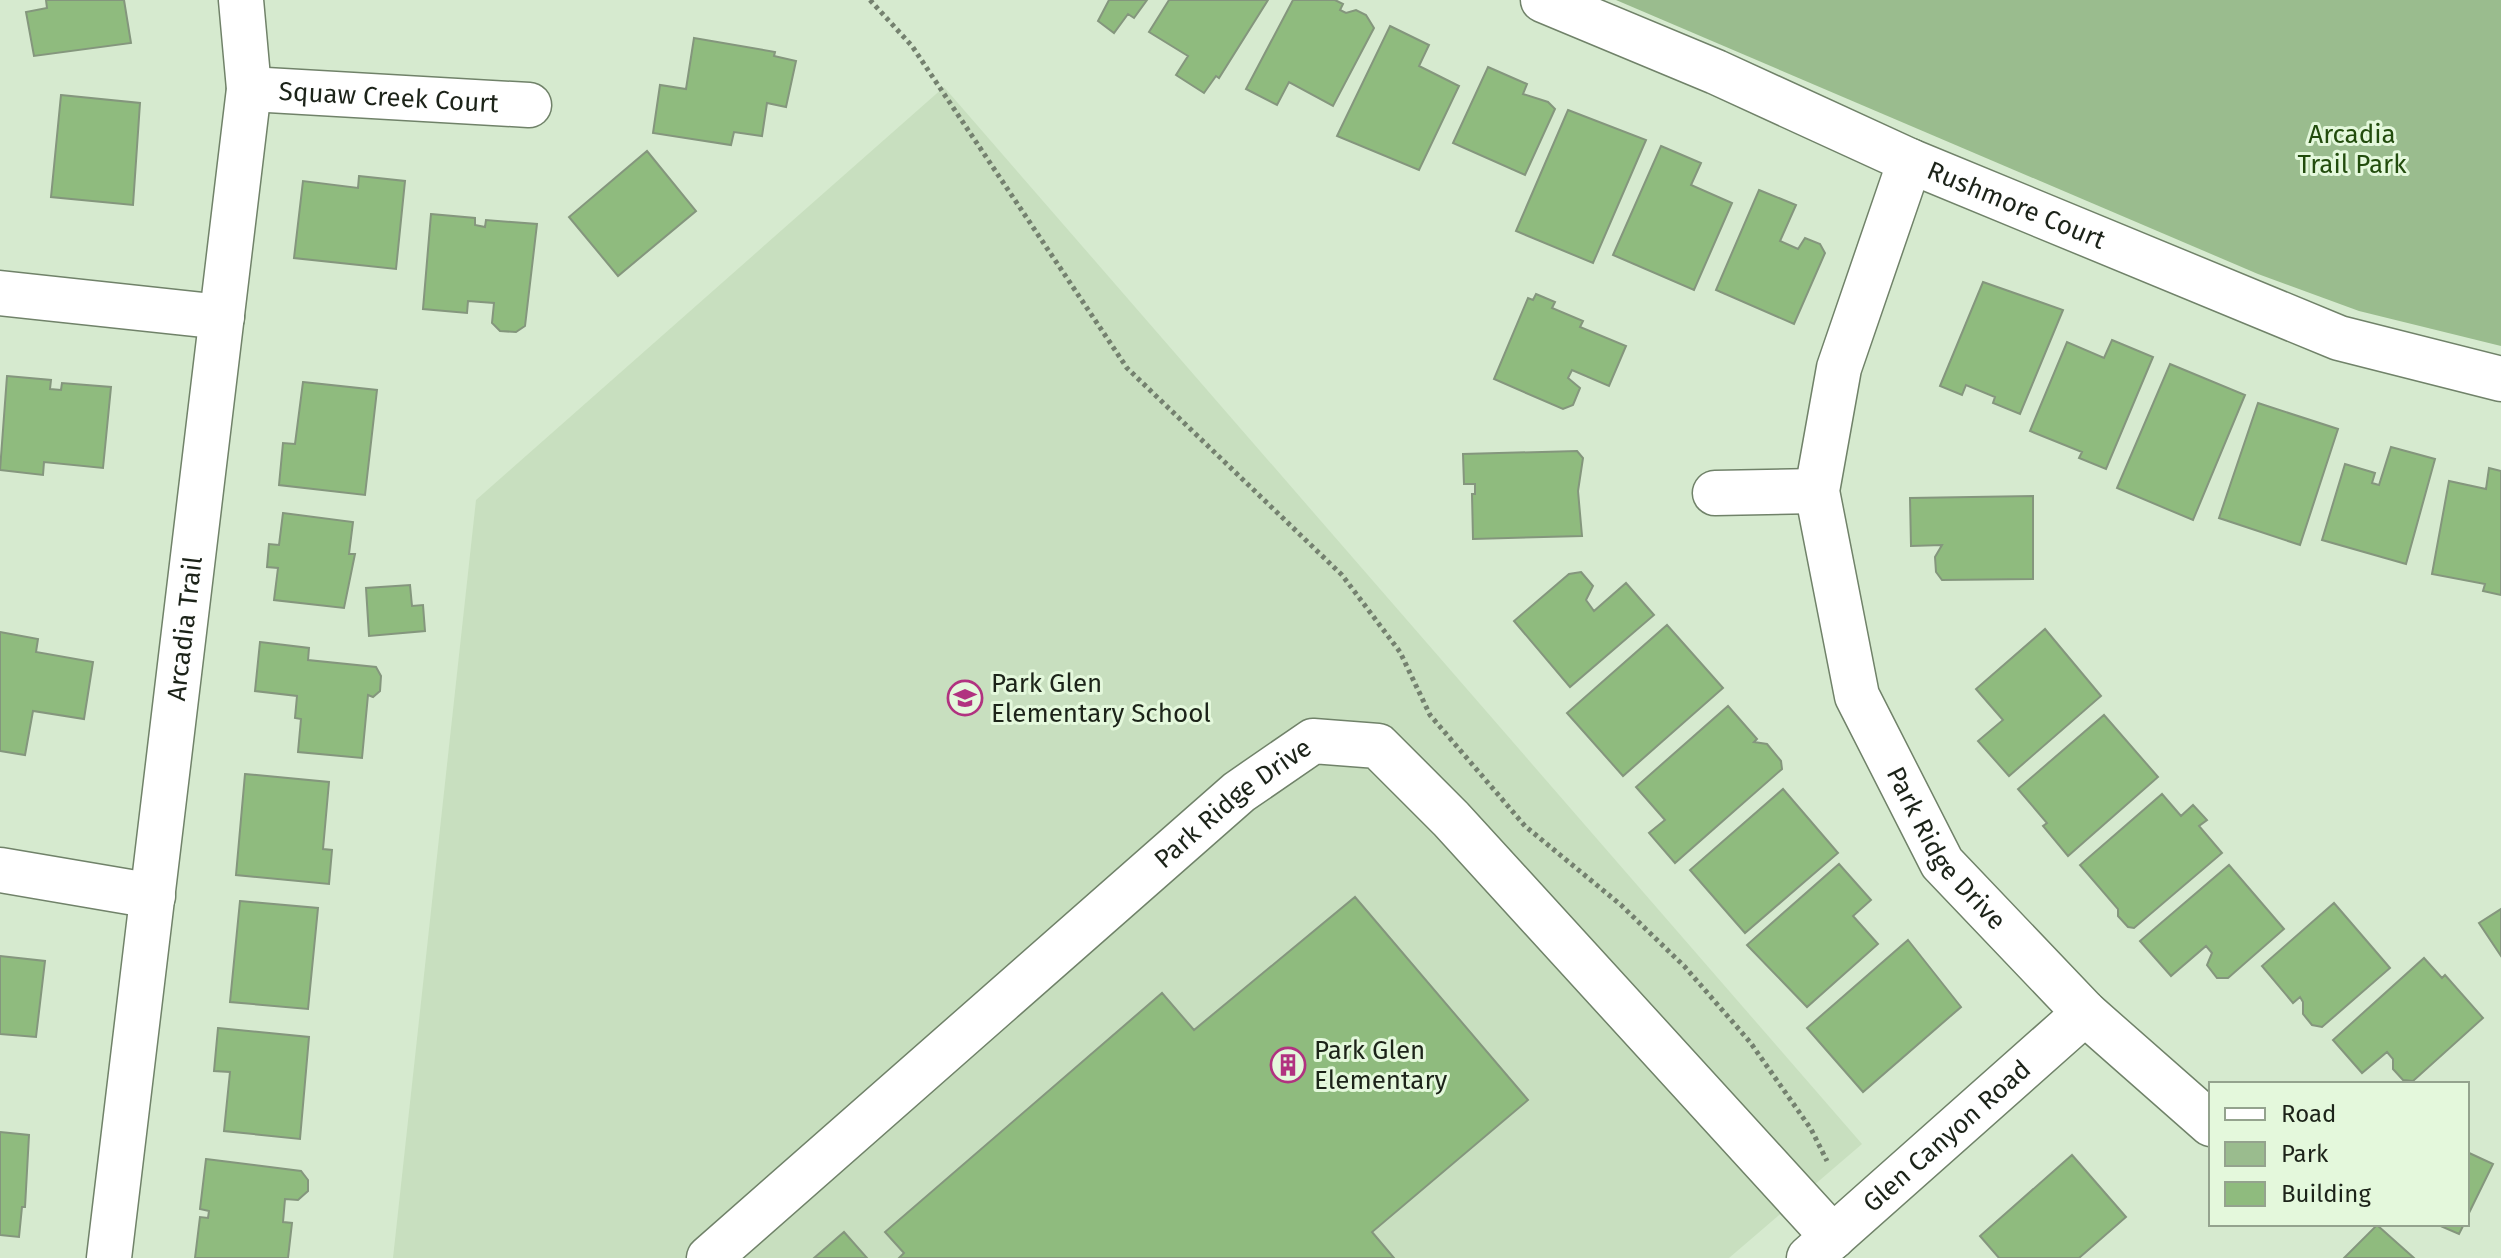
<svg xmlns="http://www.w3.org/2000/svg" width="2501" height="1258" viewBox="0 0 2501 1258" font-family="'Fira Sans',sans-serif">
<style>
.built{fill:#c8dfbf}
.green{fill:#9abc8e}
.building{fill:#8fbb7e;stroke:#84967d;stroke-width:2}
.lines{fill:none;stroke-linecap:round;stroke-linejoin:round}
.minor-casing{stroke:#708269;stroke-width:47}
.path{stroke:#74816f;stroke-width:5;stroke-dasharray:4 4;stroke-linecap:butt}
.minor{stroke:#fff;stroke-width:44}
.labels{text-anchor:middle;stroke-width:6;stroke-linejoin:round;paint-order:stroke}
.street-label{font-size:26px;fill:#1c2319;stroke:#e4f8dc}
.park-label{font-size:26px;fill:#224c0d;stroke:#e4f8dc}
.poi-label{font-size:26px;fill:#1c2319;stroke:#e4f8dc;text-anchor:start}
</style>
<rect width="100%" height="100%" fill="#d6eacf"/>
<path class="built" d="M944 87 1862 1144 1729 1258H393L476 500Z"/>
<path class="green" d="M1616 0H2501V346L2359 311 2258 274Z"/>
<path class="building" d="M46 0H124L131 43 34 56 26 12 47 8Z
M1109 0H1147L1134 18 1128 14 1114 33 1098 21Z
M1169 0H1268L1219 78 1216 76 1204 93 1176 75 1188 56 1149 32Z
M1293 0H1335L1343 4 1340 10 1346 13 1356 10 1366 15 1374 28 1333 106 1289 82 1277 105 1246 89Z
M1390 26 1429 45 1419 66 1459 86 1419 170 1337 136Z
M694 38 775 52 774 56 796 61 786 107 767 103 762 136 734 132 731 145 653 133 660 85 686 89Z
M1488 67 1527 84 1523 94 1548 102 1555 109 1525 175 1453 143Z
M61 95 140 103 133 205 51 197Z
M1568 110 1646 140 1593 263 1516 231Z
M1661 146 1701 163 1691 185 1732 203 1694 290 1613 255Z
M647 151 696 211 618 276 569 217Z
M359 176 405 181 396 269 294 258 303 181 358 188Z
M1759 190 1796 205 1780 241 1798 249 1805 238 1820 244 1825 253 1794 324 1716 290Z
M431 214 475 218V225L485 227 486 220 537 224 525 326 516 332 500 331 492 323 494 303 468 301 467 313 423 309Z
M1983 282 2063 310 2020 414 1993 403 1995 397 1966 385 1962 395 1940 386Z
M1536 294 1555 302 1552 308 1583 321 1580 327 1626 346 1609 386 1572 370 1568 378 1580 388 1573 405 1563 409 1494 379 1528 298 1533 300Z
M2112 340 2153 357 2106 469 2079 458 2082 452 2030 431 2067 342 2104 358Z
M2170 364 2245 395 2193 520 2117 488Z
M7 376 51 380 50 389 61 390 62 383 111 387 103 468 44 462 43 475 0 470Z
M303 382 377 390 365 495 279 485 283 443 295 444Z
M2258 403 2338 429 2300 545 2219 518Z
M2391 447 2435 459 2406 564 2322 540 2345 464 2375 473 2372 483 2379 485Z
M1577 451 1583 458 1578 491 1582 536 1473 539 1472 494H1475V484H1464L1463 454Z
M2489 468 2501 471V595L2483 591 2485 584 2432 574 2449 481 2486 489Z
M2033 496V579L1942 580 1936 572 1935 557 1942 545 1911 546 1910 498Z
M283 513 353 522 349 554H355L344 608 274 600 278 568 267 567 269 544 279 545Z
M1581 572 1593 586 1586 600 1594 611 1626 583 1654 615 1570 687 1514 621 1569 574Z
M410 585 412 606 423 605 425 631 369 636 366 588Z
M1667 625 1723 688 1623 776 1567 713Z
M2045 629 2101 696 2009 776 1978 741 2003 720 1976 689Z
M0 632 38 639 36 652 93 662 84 719 33 711 25 755 0 751Z
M260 642 309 648 308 660 376 667 381 676 380 691 373 697 368 695 362 758 298 752 301 719 295 718 297 696 255 691Z
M1728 706 1757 739 1754 742 1767 744 1781 761 1782 769 1675 863 1649 833 1665 820 1636 787Z
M2104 715 2158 777 2068 856 2043 826 2047 823 2018 789Z
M245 774 329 782 323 849 332 850 329 884 236 875Z
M1783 789 1838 853 1745 933 1690 870Z
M2162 794 2181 816 2193 805 2207 820 2199 826 2222 853 2134 928 2128 927 2118 916V909L2080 865Z
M1839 864 1871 900 1853 916 1878 944 1807 1007 1747 945Z
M2229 865 2284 929 2228 978H2217L2207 965 2212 953 2206 946 2171 976 2140 941Z
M1355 897 1528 1100 1372 1232 1394 1258H899L904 1253 885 1232 1162 993 1194 1030Z
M240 901 318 908 308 1009 230 1002Z
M2334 903 2390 968 2322 1027 2312 1025 2303 1014V1002L2300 997 2293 1003 2262 966Z
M2501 909V956L2479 923Z
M1908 940 1961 1007 1863 1092 1807 1028Z
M0 956 45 961 36 1037 0 1034Z
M2424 958 2442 978 2445 975 2483 1018 2413 1081 2403 1080 2393 1069V1059L2387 1052 2362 1073 2333 1040Z
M218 1028 309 1037 300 1139 224 1131 230 1072 214 1071Z
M0 1132 29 1135 25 1207H22L19 1237 0 1235Z
M2467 1152 2493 1164 2467 1217Z
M2072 1155 2126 1217 2079 1258H1999L1980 1236Z
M206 1159 301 1171 308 1180V1191L298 1200 285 1199 283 1222 292 1223 288 1258H195L200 1217 208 1218 209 1211 200 1209Z
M2436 1224H2464L2459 1234Z
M2377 1225 2414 1258H2344Z
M844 1232 867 1258H814Z"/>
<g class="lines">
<g class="minor-casing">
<g id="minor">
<path id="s1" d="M1543 0 1716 72 1910 161 2339 338 2501 379"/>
<path id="s2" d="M249 89 529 105"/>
<path id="s3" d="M1910 161 1839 368 1817 491 1857 696 1942 863 2085 1013 2211 1124"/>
<path d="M0 293 222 317"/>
<path d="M1715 493 1817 491"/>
<path d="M0 870 153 896"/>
<path id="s4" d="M109 1258 249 89 241 0"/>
<path id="s5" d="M709 1258 1239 792 1313 741 1378 746 1451 819 1833 1237"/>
<path id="s6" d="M1809 1258 2085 1013"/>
</g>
</g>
<path class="path" d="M870 0 912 46 1127 368 1342 575 1400 652 1430 715 1525 826 1621 905 1685 967 1750 1042 1811 1129 1827 1161"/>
<use href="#minor" class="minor"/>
</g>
<defs>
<g id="school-ring" transform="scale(1.8)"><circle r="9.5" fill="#e4f8dc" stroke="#b13280" stroke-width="1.5"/><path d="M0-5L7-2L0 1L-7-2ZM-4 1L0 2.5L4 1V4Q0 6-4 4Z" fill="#b13280"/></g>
<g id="building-ring" transform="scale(1.8)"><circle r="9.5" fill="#e4f8dc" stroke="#b13280" stroke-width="1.5"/><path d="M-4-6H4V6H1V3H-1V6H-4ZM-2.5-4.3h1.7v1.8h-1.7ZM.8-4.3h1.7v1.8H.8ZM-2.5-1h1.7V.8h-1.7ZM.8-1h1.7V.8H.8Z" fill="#b13280"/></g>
</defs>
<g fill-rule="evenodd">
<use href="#school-ring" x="965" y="698"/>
<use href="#building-ring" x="1288" y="1065"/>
</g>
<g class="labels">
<g class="street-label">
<text dy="9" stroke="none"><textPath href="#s2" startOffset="140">Squaw Creek Court</textPath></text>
<text dy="9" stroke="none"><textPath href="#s1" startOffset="516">Rushmore Court</textPath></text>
<text dy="9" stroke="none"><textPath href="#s4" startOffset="634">Arcadia Trail</textPath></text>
<text dy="9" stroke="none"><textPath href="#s5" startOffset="694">Park Ridge Drive</textPath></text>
<text dy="9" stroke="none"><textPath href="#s3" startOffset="730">Park Ridge Drive</textPath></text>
<text dy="9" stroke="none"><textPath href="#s6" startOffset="184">Glen Canyon Road</textPath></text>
</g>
<g class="park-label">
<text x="2352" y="143">Arcadia<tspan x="2352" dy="30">Trail Park</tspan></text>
</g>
<g class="poi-label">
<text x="991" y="692">Park Glen<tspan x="991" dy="30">Elementary School</tspan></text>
<text x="1314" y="1059">Park Glen<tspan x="1314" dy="30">Elementary</tspan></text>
</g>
</g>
<rect x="2209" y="1082" width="260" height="144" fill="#e4f8dc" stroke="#94a38e" stroke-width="2"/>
<rect x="2225" y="1108" width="40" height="12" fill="#ffffff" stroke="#94a38e" stroke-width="2"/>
<text x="2281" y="1122" font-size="24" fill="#1c2319">Road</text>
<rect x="2225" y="1142" width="40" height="24" fill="#9abc8e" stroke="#94a38e" stroke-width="2"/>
<text x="2281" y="1162" font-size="24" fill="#1c2319">Park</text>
<rect x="2225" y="1182" width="40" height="24" fill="#8fbb7e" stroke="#94a38e" stroke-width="2"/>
<text x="2281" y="1202" font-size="24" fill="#1c2319">Building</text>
</svg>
